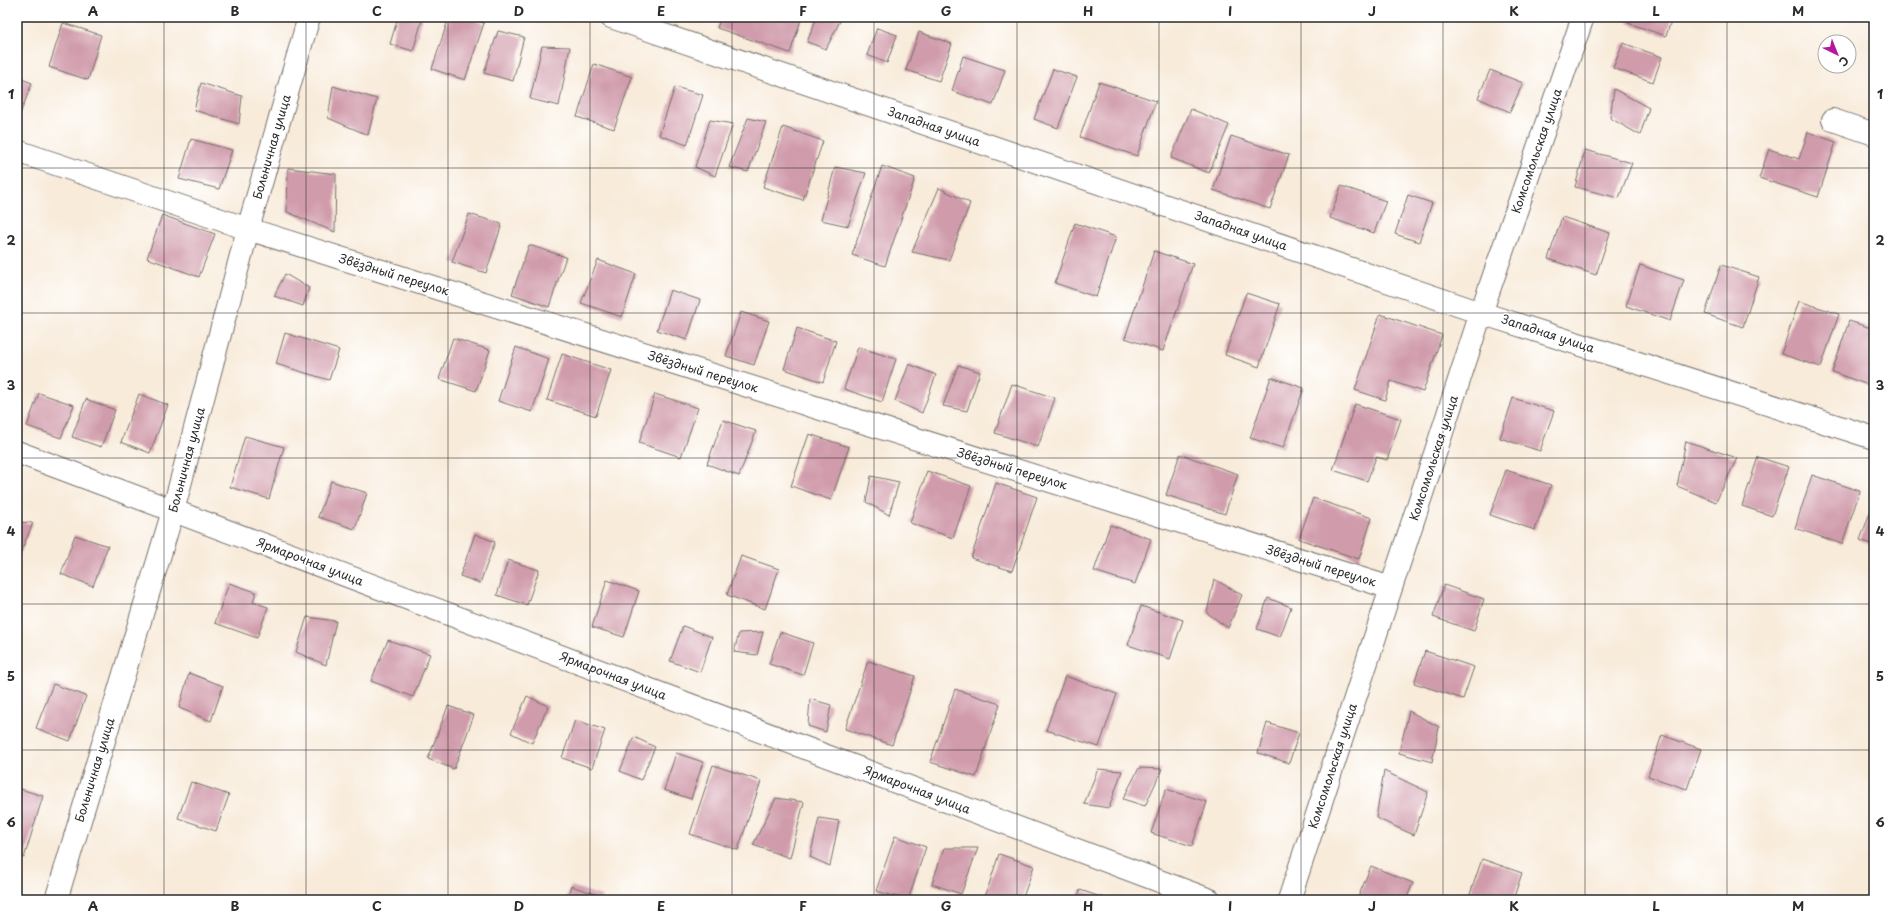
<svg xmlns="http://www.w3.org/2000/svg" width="1891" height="917" viewBox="0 0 1891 917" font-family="'Playpen Sans',sans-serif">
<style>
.building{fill:#d09bab}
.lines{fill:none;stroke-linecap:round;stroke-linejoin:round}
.minor-casing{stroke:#736e68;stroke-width:24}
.minor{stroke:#fff;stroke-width:22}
.grid{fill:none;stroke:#2b2b2b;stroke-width:1;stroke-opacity:0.55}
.labels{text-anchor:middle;stroke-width:3;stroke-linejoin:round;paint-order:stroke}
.street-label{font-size:12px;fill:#2b2b2b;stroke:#fff}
.neatline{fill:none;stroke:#2b2b2b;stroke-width:1.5}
.grid-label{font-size:13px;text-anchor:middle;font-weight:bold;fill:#2b2b2b}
</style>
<rect width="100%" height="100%" fill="#fff"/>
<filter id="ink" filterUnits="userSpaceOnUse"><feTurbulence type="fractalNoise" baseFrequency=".025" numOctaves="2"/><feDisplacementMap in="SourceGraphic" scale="8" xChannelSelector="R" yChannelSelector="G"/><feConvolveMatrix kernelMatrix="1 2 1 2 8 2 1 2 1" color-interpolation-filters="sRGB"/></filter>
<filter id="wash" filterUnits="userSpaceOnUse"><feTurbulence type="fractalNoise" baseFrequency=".012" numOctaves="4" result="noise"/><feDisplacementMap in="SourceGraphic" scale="16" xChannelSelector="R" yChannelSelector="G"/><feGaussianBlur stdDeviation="0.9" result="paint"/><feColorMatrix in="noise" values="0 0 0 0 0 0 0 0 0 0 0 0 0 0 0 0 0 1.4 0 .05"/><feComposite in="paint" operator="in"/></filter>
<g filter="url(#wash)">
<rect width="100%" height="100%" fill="#f8ebda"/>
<g id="blocks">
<path class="building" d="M398 17H423L413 51 390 44Z
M449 17H465L484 23 465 80 432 69Z
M721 17H802L790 53 717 28Z
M817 17H842L826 49 807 42Z
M1630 17H1669L1672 18 1666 36 1628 23Z
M63 23 101 35 88 80 49 67Z
M877 28 897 35 887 63 867 55Z
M498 31 524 37 513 81 484 73Z
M919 32 952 44 939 81 906 70Z
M1623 43 1662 57 1653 82 1613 68Z
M542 46 570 47 559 106 530 99Z
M963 56 1005 70 993 105 952 91Z
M594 64 632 77 614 129 577 117Z
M1053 69 1077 77 1058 128 1034 119Z
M1490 70 1523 83 1510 112 1478 98Z
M17 77 32 83 17 122Z
M1099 82 1156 101 1137 156 1080 137Z
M201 83 242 96 239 124 194 110Z
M333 86 377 99 368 135 328 118Z
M675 87 703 95 687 145 659 135Z
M1614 89 1649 108 1640 135 1610 118Z
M1191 109 1229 125 1209 173 1171 158Z
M748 118 766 122 748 172 729 167Z
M710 120 733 124 715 176 695 167Z
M783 127 823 141 803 200 763 187Z
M1808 132 1836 142 1818 197 1759 178 1769 149 1799 159Z
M1231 136 1289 155 1270 209 1213 190Z
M191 139 232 150 219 189 179 179Z
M1585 150 1632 163 1619 198 1575 187Z
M882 166 915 178 885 266 852 255Z
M835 167 866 173 848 226 821 220Z
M288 168 336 174 335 232 287 212Z
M1341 186 1386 201 1374 233 1330 218Z
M939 188 970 203 949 260 912 252Z
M1408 195 1432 203 1419 242 1395 234Z
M469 214 502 224 486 273 452 262Z
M162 215 215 234 199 277 147 258Z
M1562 217 1610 233 1596 275 1548 259Z
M1075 223 1116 237 1096 297 1055 283Z
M529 245 566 257 549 307 512 294Z
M1154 251 1193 264 1163 351 1125 338Z
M598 260 636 274 622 317 581 303Z
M1640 265 1684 280 1670 321 1626 306Z
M1721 265 1759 277 1743 327 1705 314Z
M285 274 309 288 303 306 274 296Z
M670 290 700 300 687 340 657 330Z
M1246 293 1280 304 1259 367 1225 355Z
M1799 301 1839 314 1821 367 1781 354Z
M741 312 769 321 754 365 726 356Z
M1380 314 1442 335 1423 392 1391 381 1385 400 1355 390Z
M1849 321 1874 329V387L1832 372Z
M797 328 836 341 823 382 784 369Z
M285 333 339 350 329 380 276 364Z
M453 338 490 350 476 391 439 379Z
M516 347 549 359 532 412 498 401Z
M858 347 896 359 882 402 844 389Z
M562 354 611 370 596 416 547 400Z
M909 364 936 375 922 413 895 401Z
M958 365 980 372 967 411 943 406Z
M1271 377 1304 388 1283 448 1250 438Z
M1012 384 1055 398 1038 447 995 433Z
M39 393 74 405 61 438 27 426Z
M139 394 168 405 150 453 121 442Z
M655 394 698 408 681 457 639 443Z
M1513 398 1554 411 1540 451 1500 438Z
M86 399 115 410 101 447 72 437Z
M1355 404 1401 419 1387 460 1376 457 1367 481 1333 470Z
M723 420 756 431 739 476 707 464Z
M809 434 849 447 831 500 791 486Z
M245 436 284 447 269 499 230 487Z
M1686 441 1737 458 1716 502 1677 486Z
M1180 454 1238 474 1225 514 1166 495Z
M1758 457 1789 467 1772 516 1742 506Z
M1506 470 1551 485 1535 530 1490 515Z
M927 471 971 486 953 538 910 523Z
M1812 475 1860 491 1842 544 1795 528Z
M871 476 899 482 889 515 866 502Z
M331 481 367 493 355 529 318 517Z
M996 483 1037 497 1012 571 971 558Z
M1313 498 1372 518 1359 559 1299 539Z
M1874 502V545L1860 540Z
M17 522 33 523 20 554H17Z
M1110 525 1151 539 1135 584 1094 571Z
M475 534 495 542 480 583 460 576Z
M75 535 108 546 93 586 61 574Z
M741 556 779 569 765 609 727 595Z
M508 560 539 570 527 605 497 595Z
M1214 579 1242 595 1228 628 1207 613Z
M607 580 639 591 624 637 592 627Z
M229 583 256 592 253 602 268 607 257 638 215 623Z
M1444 585 1484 599 1474 631 1433 617Z
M1268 598 1291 607 1280 637 1257 629Z
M1141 606 1183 620 1170 659 1128 645Z
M307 617 336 621 326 665 296 652Z
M683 626 712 637 700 672 670 661Z
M763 632 757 655 734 652 739 633Z
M780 632 813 643 803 675 769 664Z
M388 640 430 654 413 697 371 681Z
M1425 651 1474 667 1463 699 1414 683Z
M868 661 915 676 892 745 845 729Z
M189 673 223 686 211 721 179 708Z
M1065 676 1117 694 1099 747 1046 730Z
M53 684 86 696 70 741 36 728Z
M955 689 1000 704 976 777 930 762Z
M527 696 548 706 532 743 511 733Z
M810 699 831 705 826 732 808 726Z
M448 706 474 715 454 769 428 759Z
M1409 711 1439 727 1432 762 1399 753Z
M575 720 605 730 592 768 562 758Z
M1267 723 1299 733 1289 763 1258 753Z
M1662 735 1701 749 1687 789 1648 776Z
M634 737 655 747 641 780 620 771Z
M676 753 703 762 691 799 664 790Z
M713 765 761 781 738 850 690 834Z
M1139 768 1162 769 1145 806 1123 799Z
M1098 769 1122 771 1109 808 1084 804Z
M1384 771 1428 792 1414 835 1376 818Z
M191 782 229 795 216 831 178 818Z
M17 788 43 796 24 858 17 856Z
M1166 789 1207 802 1192 846 1151 833Z
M776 798 804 802 790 858 753 845Z
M819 818 839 821 830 866 810 857Z
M895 836 926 847 908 900 876 891Z
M944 848H978L961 894 932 884Z
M999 854 1034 866 1022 900H984Z
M1482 859 1522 873 1513 900H1468Z
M1371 866 1413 883 1406 900H1357Z
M571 886 602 896 601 900H566Z
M1080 890 1110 900H1077Z"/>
</g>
</g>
<g filter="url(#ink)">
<use href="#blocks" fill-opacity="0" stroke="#736e68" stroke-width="1"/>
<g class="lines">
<g class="minor-casing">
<path id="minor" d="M611 17 1481 313 1874 438
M1833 120 1874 134
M17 151 248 229 1391 588
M17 452 1210 900
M56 900 173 511 248 229 309 17
M1289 900 1481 313 1583 17"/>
</g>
<use href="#minor" class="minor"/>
</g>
</g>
<path class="grid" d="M164 17V900M306 17V900M448 17V900M590 17V900M732 17V900M874 17V900M1017 17V900M1159 17V900M1301 17V900M1443 17V900M1585 17V900M1727 17V900M17 168H1874M17 313H1874M17 458H1874M17 604H1874M17 750H1874"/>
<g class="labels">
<g class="street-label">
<text transform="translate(934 127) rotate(19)" y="4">Западная улица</text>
<text transform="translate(272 147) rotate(-74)" y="4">Больничная улица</text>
<text transform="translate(1537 151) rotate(-71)" y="4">Комсомольская улица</text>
<text transform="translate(1241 231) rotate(19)" y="4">Западная улица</text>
<text transform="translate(394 275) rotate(17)" y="4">Звёздный переулок</text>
<text transform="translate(1548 334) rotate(18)" y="4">Западная улица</text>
<text transform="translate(703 372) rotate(17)" y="4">Звёздный переулок</text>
<text transform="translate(1434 458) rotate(-72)" y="4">Комсомольская улица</text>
<text transform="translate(187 460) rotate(-75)" y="4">Больничная улица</text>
<text transform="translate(1012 469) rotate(17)" y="4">Звёздный переулок</text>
<text transform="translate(310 562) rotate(21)" y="4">Ярмарочная улица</text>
<text transform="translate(1321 566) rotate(17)" y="4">Звёздный переулок</text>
<text transform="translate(613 676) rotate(21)" y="4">Ярмарочная улица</text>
<text transform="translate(1333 766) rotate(-72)" y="4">Комсомольская улица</text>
<text transform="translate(95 770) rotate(-73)" y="4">Больничная улица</text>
<text transform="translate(917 790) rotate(21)" y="4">Ярмарочная улица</text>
</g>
</g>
<rect width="1891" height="917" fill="none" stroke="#fff" stroke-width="44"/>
<g transform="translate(1837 54) rotate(137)"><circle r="19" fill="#ffffff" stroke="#aaaaaa"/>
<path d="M0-3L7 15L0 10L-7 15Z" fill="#b5179e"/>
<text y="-6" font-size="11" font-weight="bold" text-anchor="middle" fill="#2b2b2b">С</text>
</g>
<rect x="22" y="22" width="1847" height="873" class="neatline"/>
<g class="grid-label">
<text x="93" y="16">A</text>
<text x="235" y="16">B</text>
<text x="377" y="16">C</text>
<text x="519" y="16">D</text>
<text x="661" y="16">E</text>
<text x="803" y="16">F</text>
<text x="946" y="16">G</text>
<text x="1088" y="16">H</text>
<text x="1230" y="16">I</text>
<text x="1372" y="16">J</text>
<text x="1514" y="16">K</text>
<text x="1656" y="16">L</text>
<text x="1798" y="16">M</text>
<text x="11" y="99">1</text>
<text x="1880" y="99">1</text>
<text x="11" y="245">2</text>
<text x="1880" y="245">2</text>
<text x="11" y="390">3</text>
<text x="1880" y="390">3</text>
<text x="11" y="536">4</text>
<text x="1880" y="536">4</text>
<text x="11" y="681">5</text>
<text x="1880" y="681">5</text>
<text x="11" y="827">6</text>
<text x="1880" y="827">6</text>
<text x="93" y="911">A</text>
<text x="235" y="911">B</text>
<text x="377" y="911">C</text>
<text x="519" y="911">D</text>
<text x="661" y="911">E</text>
<text x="803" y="911">F</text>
<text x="946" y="911">G</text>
<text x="1088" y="911">H</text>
<text x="1230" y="911">I</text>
<text x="1372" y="911">J</text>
<text x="1514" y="911">K</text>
<text x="1656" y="911">L</text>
<text x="1798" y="911">M</text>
</g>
</svg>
